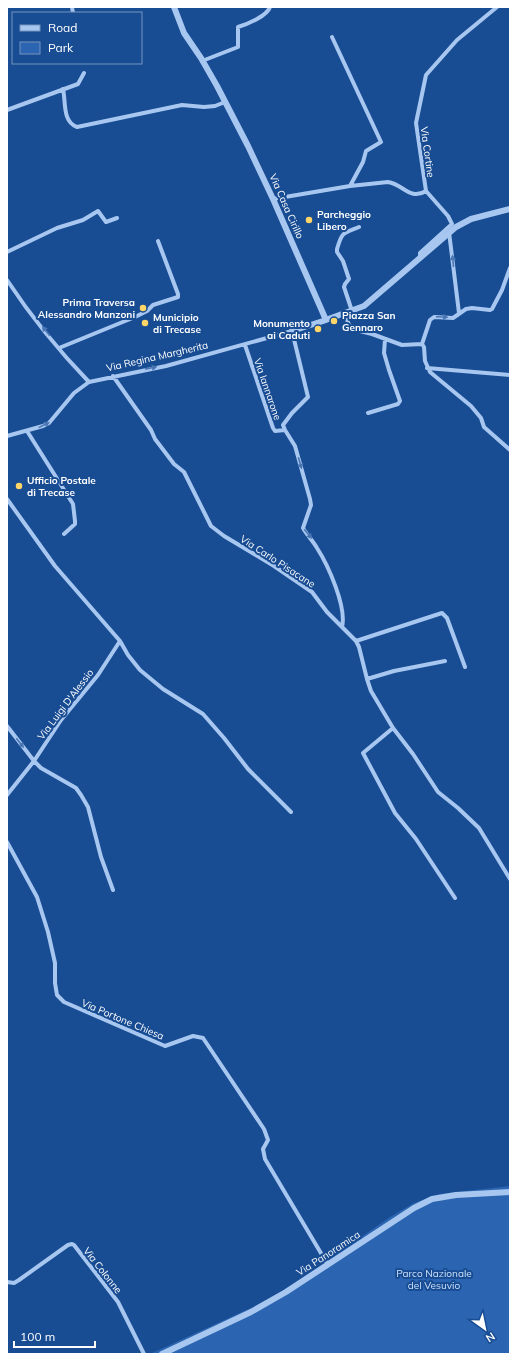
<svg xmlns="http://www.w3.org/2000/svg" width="517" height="1361" viewBox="0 0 517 1361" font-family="Mulish,sans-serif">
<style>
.green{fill:#2b65b1}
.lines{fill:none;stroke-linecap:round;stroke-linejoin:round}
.minor{stroke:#a8c7f0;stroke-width:4}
.tertiary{stroke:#a8c7f0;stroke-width:6}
.oneway{fill:#4a77b4}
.poi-dot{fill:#ffd667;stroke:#184c93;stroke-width:1.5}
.labels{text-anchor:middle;stroke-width:4;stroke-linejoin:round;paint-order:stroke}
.street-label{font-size:10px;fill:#fff;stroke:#184c93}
.poi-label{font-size:10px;font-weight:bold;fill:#fff;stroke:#184c93;text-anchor:start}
.park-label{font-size:10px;fill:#cfe2fb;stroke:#184c93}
</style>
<rect width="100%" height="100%" fill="#184c93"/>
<path class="green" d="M510 1186V1354H150L270 1299 301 1279 390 1217 414 1203 439 1194Z"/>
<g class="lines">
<path class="minor" d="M72 7 73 13
M332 37 381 142 366 151 363 162 350 186
M202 61 238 47V27C248 24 267 16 270 7
M63 89C66 101 62 122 77 127L182 105 204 107 215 106 225 102
M7 110 78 84 84 73
M273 199 350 186 388 182C403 184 410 201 426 191
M449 232 459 313
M7 252 57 228 83 220 98 211 106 222 117 218
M420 258V253L452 224 448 216 426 191 416 123 426 75 457 40 497 7
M7 280C30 315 60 352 89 382
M352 311 344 287 345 284 349 279 343 261 337 252V249C342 232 342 234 359 227
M345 314 349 325 356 330 372 334 402 345 422 344
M422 344 424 347 425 361 430 372 471 406 481 418 484 427 510 450
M422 344 430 320 434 317 453 318 466 309 472 308 490 310 492 309 502 290 510 268
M245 345 273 428 275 431 285 430
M59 348 135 317 147 311 153 305 178 297V294L158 241
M427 368 510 375
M113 376 151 430 155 439 174 464 184 472 211 526 224 536 274 566 312 592 327 612 356 641 359 647 367 679 371 691 393 728 413 754 438 792 458 808 479 828 510 879
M368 413 398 404 400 401 389 370 384 353 385 339
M27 431 73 504 75 521V524L64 534
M7 436 43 426 49 423 74 393 89 382 166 366 292 331 308 397 292 413 283 425 285 430 295 446 310 499 311 505 303 528C307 535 313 541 317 548 328 565 347 607 342 627
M7 499 55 566 120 641 128 655 140 670 163 689 203 714 224 738 248 769 291 812
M356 641 442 613 447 618 465 667
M367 679 394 671 445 661
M7 726 34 761 41 768 76 788 81 795 88 807 101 857 113 890
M393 728 363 753 395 813 416 839 455 898
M7 795 34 761 61 720 98 675 120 641
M7 842 37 897 48 932 55 963V983L57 995 64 1002 165 1046 193 1036 203 1038 264 1129 268 1140 263 1149 265 1159 328 1265
M7 1282 14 1283 19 1280 68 1245 72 1244 74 1245 118 1302 144 1354"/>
<path class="tertiary" d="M174 7 184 33 201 58 217 86 248 146 273 199 326 320
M292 331 323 321 364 306 456 227 471 219 510 209
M162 1354 251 1312 286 1292 414 1208 432 1199 456 1195 510 1192"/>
</g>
<defs><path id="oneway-solid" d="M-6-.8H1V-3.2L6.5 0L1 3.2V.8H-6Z"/></defs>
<g class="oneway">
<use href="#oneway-solid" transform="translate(453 261) rotate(-95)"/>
<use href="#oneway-solid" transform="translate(442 317) rotate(3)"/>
<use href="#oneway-solid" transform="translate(46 331) rotate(-129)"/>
<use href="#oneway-solid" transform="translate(151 368) rotate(-11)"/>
<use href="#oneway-solid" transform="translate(44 425) rotate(-26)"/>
<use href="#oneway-solid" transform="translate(300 463) rotate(74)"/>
<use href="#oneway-solid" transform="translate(308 534) rotate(52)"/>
<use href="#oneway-solid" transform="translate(20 743) rotate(52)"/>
</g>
<g class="poi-dot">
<circle cx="309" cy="220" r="4"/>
<circle cx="143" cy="308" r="4"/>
<circle cx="334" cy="321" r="4"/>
<circle cx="145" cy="323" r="4"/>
<circle cx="318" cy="329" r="4"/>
<circle cx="19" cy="486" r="4"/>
</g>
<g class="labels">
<g class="street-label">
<text transform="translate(428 152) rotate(82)" y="4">Via Cortine</text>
<text transform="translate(287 206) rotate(66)" y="4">Via Casa Cirillo</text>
<text transform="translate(157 356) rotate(-13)" y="4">Via Regina Margherita</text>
<text transform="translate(268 389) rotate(71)" y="4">Via Iannarone</text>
<text transform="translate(278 561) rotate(33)" y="4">Via Carlo Pisacane</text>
<text transform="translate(65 704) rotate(-53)" y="4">Via Luigi D'Alessio</text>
<text transform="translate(123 1019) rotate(23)" y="4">Via Portone Chiesa</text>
<text transform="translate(328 1253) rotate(-33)" y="4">Via Panoramica</text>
<text transform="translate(103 1270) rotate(52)" y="4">Via Colonne</text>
</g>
<g class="poi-label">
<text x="317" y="218">Parcheggio<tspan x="317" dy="12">Libero</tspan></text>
<text x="135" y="306" text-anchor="end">Prima Traversa<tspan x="135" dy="12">Alessandro Manzoni</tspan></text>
<text x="342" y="319">Piazza San<tspan x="342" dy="12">Gennaro</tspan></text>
<text x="153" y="321">Municipio<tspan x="153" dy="12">di Trecase</tspan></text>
<text x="310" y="327" text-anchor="end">Monumento<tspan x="310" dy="12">ai Caduti</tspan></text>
<text x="27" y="484">Ufficio Postale<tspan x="27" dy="12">di Trecase</tspan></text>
</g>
<g class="park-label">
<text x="434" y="1277">Parco Nazionale<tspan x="434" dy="12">del Vesuvio</tspan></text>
</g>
</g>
<rect width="517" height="1361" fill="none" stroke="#ffffff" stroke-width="16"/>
<rect x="12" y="12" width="130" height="52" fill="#184c93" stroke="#7494be"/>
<rect x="20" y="25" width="20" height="6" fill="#a8c7f0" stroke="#7494be"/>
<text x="48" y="32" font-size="12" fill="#ffffff">Road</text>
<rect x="20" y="42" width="20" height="12" fill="#2b65b1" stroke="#7494be"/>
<text x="48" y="52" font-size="12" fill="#ffffff">Park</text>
<g transform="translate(485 1329) rotate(147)" stroke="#184c93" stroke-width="3" paint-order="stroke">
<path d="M0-3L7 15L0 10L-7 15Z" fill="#ffffff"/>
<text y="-6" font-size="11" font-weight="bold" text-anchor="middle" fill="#ffffff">N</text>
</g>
<path d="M14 1341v6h81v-6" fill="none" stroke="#ffffff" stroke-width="2"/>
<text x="20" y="1341" font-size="12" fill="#ffffff" stroke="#184c93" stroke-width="3" paint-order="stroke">100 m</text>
</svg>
